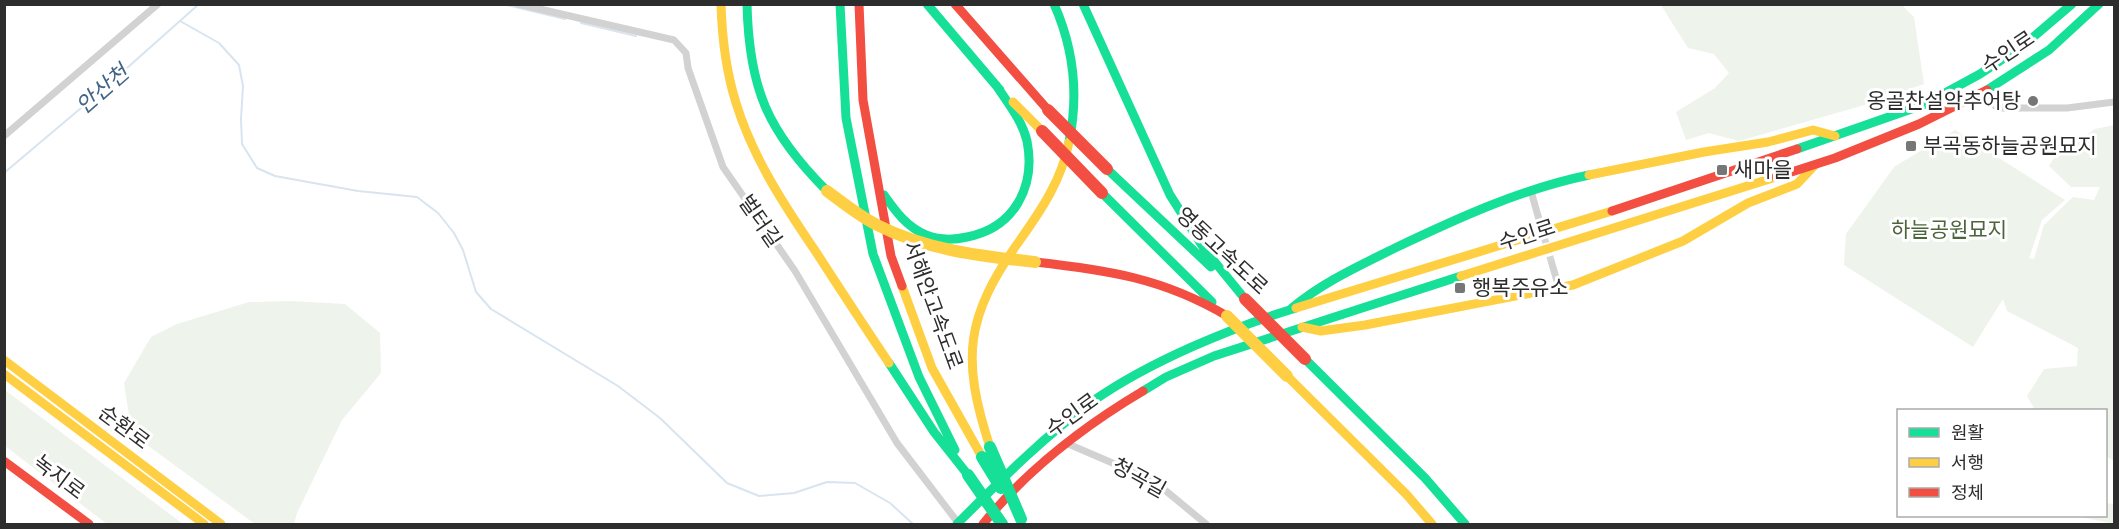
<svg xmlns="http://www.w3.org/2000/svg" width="2119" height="529" viewBox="0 0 2119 529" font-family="'Alegreya Sans','Noto Sans KR',sans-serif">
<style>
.green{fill:#eef3eb}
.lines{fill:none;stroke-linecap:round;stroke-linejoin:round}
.stream{stroke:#d8e4ef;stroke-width:2}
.street-tunnel{stroke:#d5d5d5;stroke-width:7;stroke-dasharray:7 3.5;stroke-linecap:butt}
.street{stroke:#d2d2d2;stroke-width:7}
.fast{stroke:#16e098;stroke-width:9}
.slow{stroke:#ffcf43;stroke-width:9}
.jam{stroke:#f24e42;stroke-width:9}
.fast-bridge{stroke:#16e098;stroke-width:12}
.slow-bridge{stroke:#ffcf43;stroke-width:12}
.jam-bridge{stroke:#f24e42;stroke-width:12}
.poi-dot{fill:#767676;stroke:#fff;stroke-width:2}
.labels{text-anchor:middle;stroke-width:6;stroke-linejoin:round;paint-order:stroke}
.street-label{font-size:21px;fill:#2d2d2d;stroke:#fff}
.poi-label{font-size:21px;fill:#2d2d2d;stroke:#fff;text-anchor:start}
.park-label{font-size:21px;fill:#4b653d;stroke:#fff}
.water-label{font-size:22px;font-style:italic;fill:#416488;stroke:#fff}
</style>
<rect width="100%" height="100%" fill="#fff"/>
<path class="green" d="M1661 5H1902L1914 17 1924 84 1861 106 1739 141 1709 133 1686 140 1676 112 1715 88 1729 73 1714 54 1688 48Z
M2114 125V461L2106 456V410H2035L2027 396 2044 369 2077 366 2078 348 2007 311 2003 299 1973 347 1844 265 1846 234 1894 167 1955 130 2065 200 2042 220 2029 258 2034 259 2044 225 2073 197 2094 200 2100 187H2071L2049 166 2056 155 2095 129Z
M291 301 345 304 380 333 381 373 342 420 297 513 294 524H255L132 434 124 383 151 337 177 324 249 302Z
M5 390 183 524H107L5 446Z
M2106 503 2114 504V524L2077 516H2106Z"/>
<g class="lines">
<path class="stream" d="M503 4 565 19
M180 21 219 43 239 65 243 86 241 119 242 144 257 168 275 176 358 191 417 197 438 213 454 233 463 250 476 292 491 309 618 386 660 418 727 483 759 496 794 493 827 482 855 483 890 503 913 524
M581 23 636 36
M4 173 100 92 199 4"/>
<path class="street-tunnel" d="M1538 216 1552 264"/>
<path class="street" d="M518 4 674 40 686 53 688 68 723 167 795 271 897 443 959 524
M1984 92 1997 108H2067L2114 102
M4 136 158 4
M1531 191 1538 216
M1552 264 1559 288
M1066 443 1145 477 1160 486 1206 524"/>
<path class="fast" d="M747 4C749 88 767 131 827 191
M840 4 846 118 873 254 919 377 955 450
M927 4 1000 90
M1054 4C1074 49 1079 94 1069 142
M1083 4 1170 195 1205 250 1245 299
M1987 90 2049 50 2099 4
M1797 149 1923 105 1980 74 2024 45 2072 4
M1107 169 1211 267
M1102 193 1212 302
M884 195C896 212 907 227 926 235 939 240 954 240 967 237 1014 228 1036 187 1027 141 1022 120 1007 102 996 85
M1292 308C1323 282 1359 266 1395 248 1458 218 1521 189 1589 175
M1305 359 1425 478 1465 524
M889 363 934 432 968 475
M1143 391 1166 377 1214 356 1461 276
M957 524C1000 481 1043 437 1093 401 1149 362 1230 328 1296 308"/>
<path class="slow" d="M721 4C722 38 726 71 736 103 753 158 784 205 816 252 840 289 864 326 889 363
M1013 102 1042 131
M1589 175 1704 152 1768 142 1813 130 1835 136
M1461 276 1776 177
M902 286 932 368 982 457
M1296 308 1612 211
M1302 327 1321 331 1365 325 1573 285 1683 241 1748 203 1797 184 1815 165
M4 360 221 524
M4 374 204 524
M1287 376 1407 495 1432 524
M990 447C961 358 965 317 1020 240 1042 209 1062 179 1069 142"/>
<path class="jam" d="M859 4 863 100 891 256 902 286
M955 4 1048 110
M1776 177 1835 158 1919 124 1987 90
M1612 211 1797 149
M1035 262C1107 270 1163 278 1227 316
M4 461 89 524
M983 524C1027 470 1084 426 1143 391"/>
<path class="fast-bridge" d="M990 447 1021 519
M982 457 1001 488
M968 475 1002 524"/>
<path class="slow-bridge" d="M827 191C843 203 859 216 877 225 926 250 981 256 1035 262
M1227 316 1287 376"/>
<path class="jam-bridge" d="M1048 110 1107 169
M1042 131 1102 193
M1245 299 1305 359"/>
</g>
<g class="poi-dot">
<circle cx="2033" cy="101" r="6"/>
<rect x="1905" y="140" width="12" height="12" rx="3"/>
<rect x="1716" y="164" width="12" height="12" rx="3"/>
<rect x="1454" y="282" width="12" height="12" rx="3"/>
</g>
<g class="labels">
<g class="street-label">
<text transform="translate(2008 52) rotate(-34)" y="7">수인로</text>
<text transform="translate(760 221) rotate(55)" y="7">벌터길</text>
<text transform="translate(1527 235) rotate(-18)" y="7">수인로</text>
<text transform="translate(1222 251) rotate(43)" y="7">영동고속도로</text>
<text transform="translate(933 305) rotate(70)" y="7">서해안고속도로</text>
<text transform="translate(1072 415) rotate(-36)" y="7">수인로</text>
<text transform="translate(124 427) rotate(37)" y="7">순환로</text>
<text transform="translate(59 477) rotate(37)" y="7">녹지로</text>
<text transform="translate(1139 478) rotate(29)" y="7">청곡길</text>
</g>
<g class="poi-label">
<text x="2021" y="108" text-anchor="end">옹골찬설악추어탕</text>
<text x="1923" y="153">부곡동하늘공원묘지</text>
<text x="1734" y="177">새마을</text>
<text x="1472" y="295">행복주유소</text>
</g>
<g class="park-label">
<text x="1949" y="237">하늘공원묘지</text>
</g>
<g class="water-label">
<text transform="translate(102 89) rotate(-41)" y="8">안산천</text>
</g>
</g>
<rect width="2119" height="529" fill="none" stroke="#2d2d2d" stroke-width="12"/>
<rect x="1897" y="409" width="210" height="108" fill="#ffffff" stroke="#ababab" stroke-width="1.5"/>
<rect x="1909" y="428" width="30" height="9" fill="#16e098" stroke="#ababab" stroke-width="1.5"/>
<text x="1951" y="439" font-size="18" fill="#2d2d2d">원활</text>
<rect x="1909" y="458" width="30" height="9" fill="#ffcf43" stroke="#ababab" stroke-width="1.5"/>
<text x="1951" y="469" font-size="18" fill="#2d2d2d">서행</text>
<rect x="1909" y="488" width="30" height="9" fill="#f24e42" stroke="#ababab" stroke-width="1.5"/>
<text x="1951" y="499" font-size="18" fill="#2d2d2d">정체</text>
</svg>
